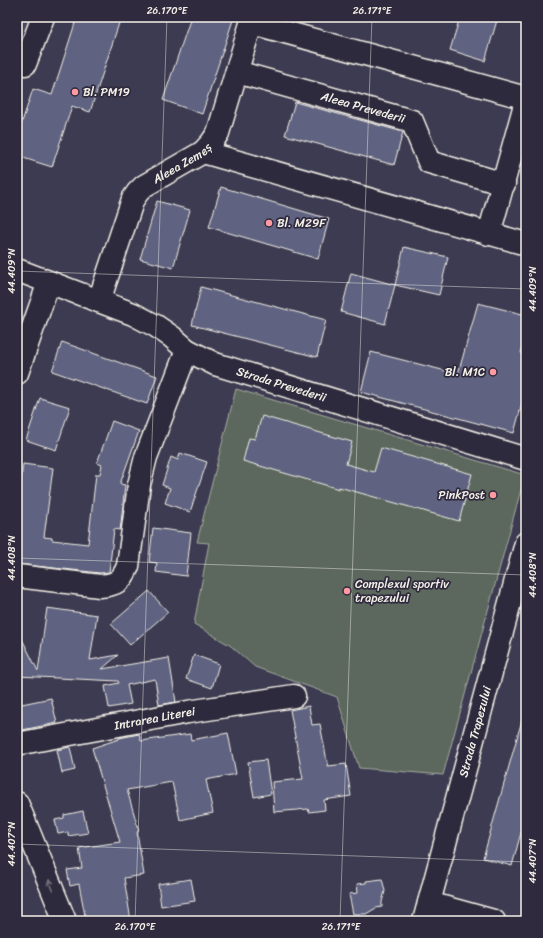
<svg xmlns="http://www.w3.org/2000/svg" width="543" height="938" viewBox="0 0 543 938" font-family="Sriracha,sans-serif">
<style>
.built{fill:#47475f}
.green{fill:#5b685d;stroke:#a8aca2}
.building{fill:#5f6481;stroke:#f4f1e8}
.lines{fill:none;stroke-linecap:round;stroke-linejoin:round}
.minor-casing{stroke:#f4f1e8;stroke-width:25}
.minor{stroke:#2f2a3d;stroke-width:22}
.oneway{stroke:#747079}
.ticks{fill:none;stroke:#f4f1e8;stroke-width:1;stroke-opacity:0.45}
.poi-dot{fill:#ff9aa2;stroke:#2f2a3d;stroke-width:1.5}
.labels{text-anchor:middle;stroke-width:3.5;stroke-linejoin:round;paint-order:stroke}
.poi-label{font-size:12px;fill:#f4f1e8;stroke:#2f2a3d;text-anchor:start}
.street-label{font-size:12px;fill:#f4f1e8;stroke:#2f2a3d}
.neatline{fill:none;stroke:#f4f1e8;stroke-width:1.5}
.ticks-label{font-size:10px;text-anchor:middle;fill:#f4f1e8}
</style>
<rect width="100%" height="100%" fill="#3d3b51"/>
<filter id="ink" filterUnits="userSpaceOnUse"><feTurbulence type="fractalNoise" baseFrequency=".025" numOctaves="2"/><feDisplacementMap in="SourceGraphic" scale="8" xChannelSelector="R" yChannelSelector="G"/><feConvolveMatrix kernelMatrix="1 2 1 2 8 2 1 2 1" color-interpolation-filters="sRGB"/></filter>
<g filter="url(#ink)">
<path class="built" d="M17 17H23L30 20 20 46 17 45Z"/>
<path class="green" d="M236 389 525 475 443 775 359 768 337 697 255 667 231 646 194 624 209 543 197 542Z"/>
<path class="building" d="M77 17H121L90 112 72 106 52 167 17 156V137L33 89 52 95Z
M191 17H234L202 114 163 100Z
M460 17H498L485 61 450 50Z
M295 102 403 132 394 165 285 135Z
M221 187 329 219 318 259 209 227Z
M157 201 190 210 173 268 140 259Z
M404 247 448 257 439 295 395 285Z
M351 273 395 285 385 324 341 312Z
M201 287 326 320 317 357 192 325Z
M478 303 526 315V334L521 353 526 354V389L514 433 361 392 371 352 458 374Z
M62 342 157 376 147 404 52 371Z
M40 398 70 407 56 450 26 440Z
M262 416 352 442 346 464 374 472 381 448 472 474 459 521 339 487V489L243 461 249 438 255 439Z
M112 421 139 431 120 484 125 485 121 523 120 530 114 529 109 572 100 573 17 564V511L23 464 53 468 44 537 52 538V540L88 544 96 474H100L102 465 97 463Z
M180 453 207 462 190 512 165 503 170 488 162 485 171 457 178 460Z
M153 528 191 533 186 576 156 572 157 563 149 562Z
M149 591 168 612 130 645 111 624Z
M47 608 97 615 90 660 118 655 102 669 169 658 176 702 159 705 155 679 127 685 131 704 109 708 105 686 119 683 118 681 17 676 19 633 38 671Z
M194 655 219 664 212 688 186 679Z
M51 698 57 723 17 731V705Z
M309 706 312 725 320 724 328 766 346 764 351 796 324 800 325 810 309 812 308 809 274 812 272 782 303 779 290 710Z
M522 720H526V814L512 866 483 858Z
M228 733 236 774 206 780 213 813 180 820 172 782 127 790 139 831 137 832 144 875 124 878 131 921H86L79 884 70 886 67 870 82 868 79 848 120 842 92 748 119 739V738L139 734 141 741 190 734 191 740Z
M70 747 75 770 62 773 57 750Z
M266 760 271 794 254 797 248 762Z
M83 811 88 833 68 836V832L58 834 55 820 64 818V815Z
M191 879 195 901 161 906 158 884Z
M382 879 385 891 382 902V907L376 908 366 914H353L349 894 358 893 357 884 366 883V881Z"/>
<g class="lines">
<g class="minor-casing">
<g id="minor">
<path d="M252 23 526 98"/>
<path d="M17 61 25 64 43 17"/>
<path id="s1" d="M237 72 412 121 429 162 504 184"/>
<path d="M203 152 526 244"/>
<path d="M489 234 526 101"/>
<path id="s2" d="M17 270 133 314 156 326 172 337 187 350 215 364 526 459"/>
<path id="s3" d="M99 301 133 199 138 192 144 186 203 152 212 142 218 133 253 17"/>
<path d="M17 373 49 282"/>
<path d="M17 576 100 586C116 585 122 581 128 566L139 485 146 457 187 350"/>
<path id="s4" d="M17 744 188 712 294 696"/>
<path d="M17 803 65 921"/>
<path d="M429 903 494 921"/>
<path id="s5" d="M424 921 526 543"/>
</g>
</g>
<use href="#minor" class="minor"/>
</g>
<defs><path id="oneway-shaft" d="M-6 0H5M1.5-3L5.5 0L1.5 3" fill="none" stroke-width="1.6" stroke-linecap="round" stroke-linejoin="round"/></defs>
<use class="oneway" href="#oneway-shaft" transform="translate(51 885) rotate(-112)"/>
</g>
<path class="ticks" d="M17 271 526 289M17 558 526 575M17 844 526 862M135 921 167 17M340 921 372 17"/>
<g class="poi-dot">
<circle cx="75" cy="92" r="4"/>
<circle cx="269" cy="223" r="4"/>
<circle cx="493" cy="372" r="4"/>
<circle cx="493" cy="495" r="4"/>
<circle cx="347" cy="591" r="4"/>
</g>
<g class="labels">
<g class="poi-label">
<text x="83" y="96">Bl. PM19</text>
<text x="277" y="227">Bl. M29F</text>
<text x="485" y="376" text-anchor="end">Bl. M1C</text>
<text x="485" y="499" text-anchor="end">PinkPost</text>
<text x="355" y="588">Complexul sportiv<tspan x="355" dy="14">trapezului</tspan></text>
</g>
<g class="street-label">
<text dy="4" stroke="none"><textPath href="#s1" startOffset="131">Aleea Prevederii</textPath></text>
<text dy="4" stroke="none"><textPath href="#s3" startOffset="169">Aleea Zemeș</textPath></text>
<text dy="4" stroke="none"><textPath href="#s2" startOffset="290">Strada Prevederii</textPath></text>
<text dy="4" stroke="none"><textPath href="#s4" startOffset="140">Intrarea Literei</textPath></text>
<text dy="4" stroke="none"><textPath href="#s5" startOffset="196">Strada Trapezului</textPath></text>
</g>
</g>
<rect width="543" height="938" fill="none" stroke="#2f2a3d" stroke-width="44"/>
<rect x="22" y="22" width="499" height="894" class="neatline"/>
<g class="ticks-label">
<text x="167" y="14">26.170°E</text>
<text x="372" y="14">26.171°E</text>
<text transform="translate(11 271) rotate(-90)" y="4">44.409°N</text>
<text transform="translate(532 289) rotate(-90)" y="4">44.409°N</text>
<text transform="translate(11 558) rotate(-90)" y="4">44.408°N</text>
<text transform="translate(532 575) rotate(-90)" y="4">44.408°N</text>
<text transform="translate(11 844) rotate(-90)" y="4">44.407°N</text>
<text transform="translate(532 861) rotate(-90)" y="4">44.407°N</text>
<text x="135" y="930">26.170°E</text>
<text x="341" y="930">26.171°E</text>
</g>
</svg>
